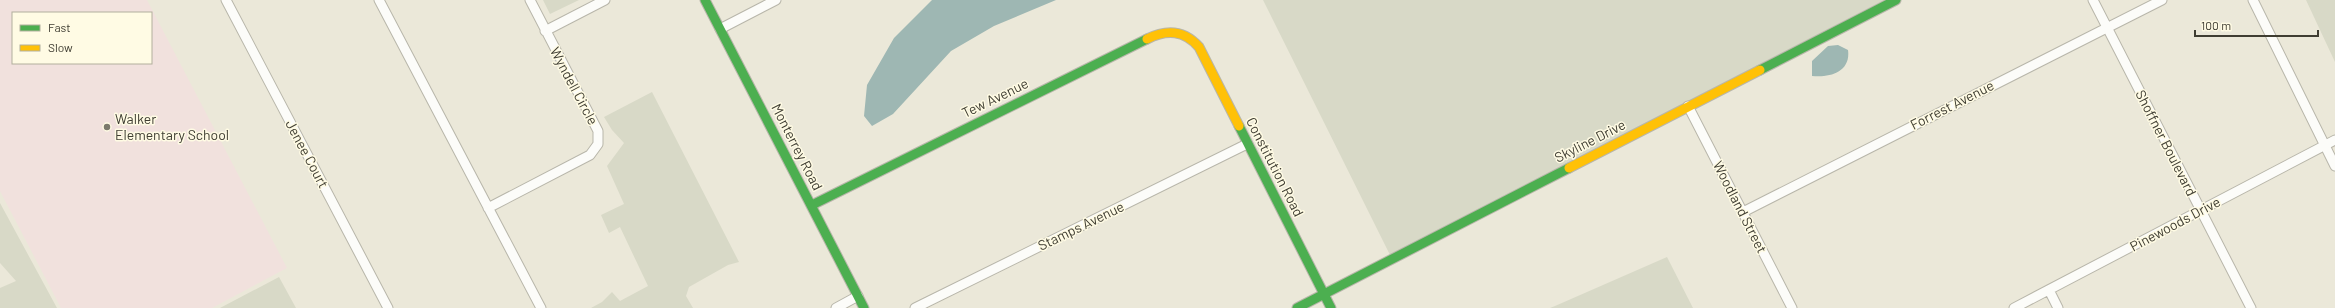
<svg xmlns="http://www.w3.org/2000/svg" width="2335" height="308" viewBox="0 0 2335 308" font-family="Barlow,sans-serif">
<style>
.education{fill:#f1e1dd;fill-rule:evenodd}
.green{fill:#d8d9c7}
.water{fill:#9eb7b3}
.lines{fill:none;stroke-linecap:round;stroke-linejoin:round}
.street-casing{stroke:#b8b6aa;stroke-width:11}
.fast-casing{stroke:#b8b6aa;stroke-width:11}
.slow-casing{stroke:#b8b6aa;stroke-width:11}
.street{stroke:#fcfcf9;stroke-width:9}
.fast{stroke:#4caf50;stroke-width:9}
.slow{stroke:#ffc107;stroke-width:9}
.poi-dot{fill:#7b796c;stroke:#fffbe4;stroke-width:1.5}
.labels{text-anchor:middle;stroke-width:3;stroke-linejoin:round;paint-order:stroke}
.street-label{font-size:14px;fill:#3f3d32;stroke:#fffbe4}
.poi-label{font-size:14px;fill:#3f3d32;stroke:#fffbe4;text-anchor:start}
</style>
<rect width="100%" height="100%" fill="#ebe8d9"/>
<path class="education" d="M0 0H147L287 268 212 308H61L0 191ZM13 13H151V63H13Z"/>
<path class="green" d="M543 0H579L550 14Z
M1263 0H1884L1390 255Z
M2306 0H2335V62Z
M652 92 739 262 728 265 689 287 686 296 693 308H591L602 302 612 292 620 301 648 286 620 227 609 233 601 215 624 204 607 166 624 143 612 130 604 117Z
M0 203 57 308H0V288L16 281 0 263Z
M1667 257 1693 308H1550L1555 306Z
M279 277 296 308H220Z"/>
<path class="water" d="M932 0H1056L994 26 951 51 893 114 872 126 864 116 867 85 894 38Z
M1838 45 1848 50C1851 72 1830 78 1812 76V61L1828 46Z"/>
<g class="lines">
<g class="street-casing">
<path id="street" d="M226 0 388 308
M379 0 541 308
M2093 0 2251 308
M2253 0 2335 166
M720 29 776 0
M545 31 605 0
M1688 106 1792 308
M488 208 590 155 598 144V131L530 0
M1743 212 2162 0
M2049 290 2058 308
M836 308 858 296
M915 308 1247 144
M2014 308 2335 140"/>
</g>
<g class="fast-casing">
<path id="fast" d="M705 0 864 308
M1760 70 1896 0
M1239 126 1331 308
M812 205 1147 39
M1297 308 1569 168"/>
</g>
<g class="slow-casing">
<path id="slow" d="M1147 39C1167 29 1184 30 1199 47L1239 126
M1569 168 1760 70"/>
</g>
<use href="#street" class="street"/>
<use href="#fast" class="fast"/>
<use href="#slow" class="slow"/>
</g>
<circle class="poi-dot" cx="107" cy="127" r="4"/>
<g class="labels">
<g class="street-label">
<text transform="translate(574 86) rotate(62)" y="5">Wyndell Circle</text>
<text transform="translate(995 98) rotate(-26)" y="5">Tew Avenue</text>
<text transform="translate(1952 105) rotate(-27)" y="5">Forrest Avenue</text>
<text transform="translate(1590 141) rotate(-27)" y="5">Skyline Drive</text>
<text transform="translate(2166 143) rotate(63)" y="5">Shoffner Boulevard</text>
<text transform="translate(797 147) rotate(63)" y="5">Monterrey Road</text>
<text transform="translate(307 154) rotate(62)" y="5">Jenee Court</text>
<text transform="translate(1275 167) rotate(63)" y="5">Constitution Road</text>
<text transform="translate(1740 207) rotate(63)" y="5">Woodland Street</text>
<text transform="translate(2175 224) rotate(-28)" y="5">Pinewoods Drive</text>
<text transform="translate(1081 226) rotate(-26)" y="5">Stamps Avenue</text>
</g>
<g class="poi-label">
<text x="115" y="124">Walker<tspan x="115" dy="16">Elementary School</tspan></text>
</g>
</g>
<rect x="12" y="12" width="140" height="52" fill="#fffbe4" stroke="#b2af9d"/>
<rect x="20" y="25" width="20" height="6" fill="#4caf50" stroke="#b2af9d"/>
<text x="48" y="32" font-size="12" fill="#3f3d32">Fast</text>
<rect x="20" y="45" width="20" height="6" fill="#ffc107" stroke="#b2af9d"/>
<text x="48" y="52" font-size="12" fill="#3f3d32">Slow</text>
<path d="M2195 30v6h123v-6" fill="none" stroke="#3f3d32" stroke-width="2"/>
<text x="2201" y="30" font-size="12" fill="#3f3d32" stroke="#fffbe4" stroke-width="3" paint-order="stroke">100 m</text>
</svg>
